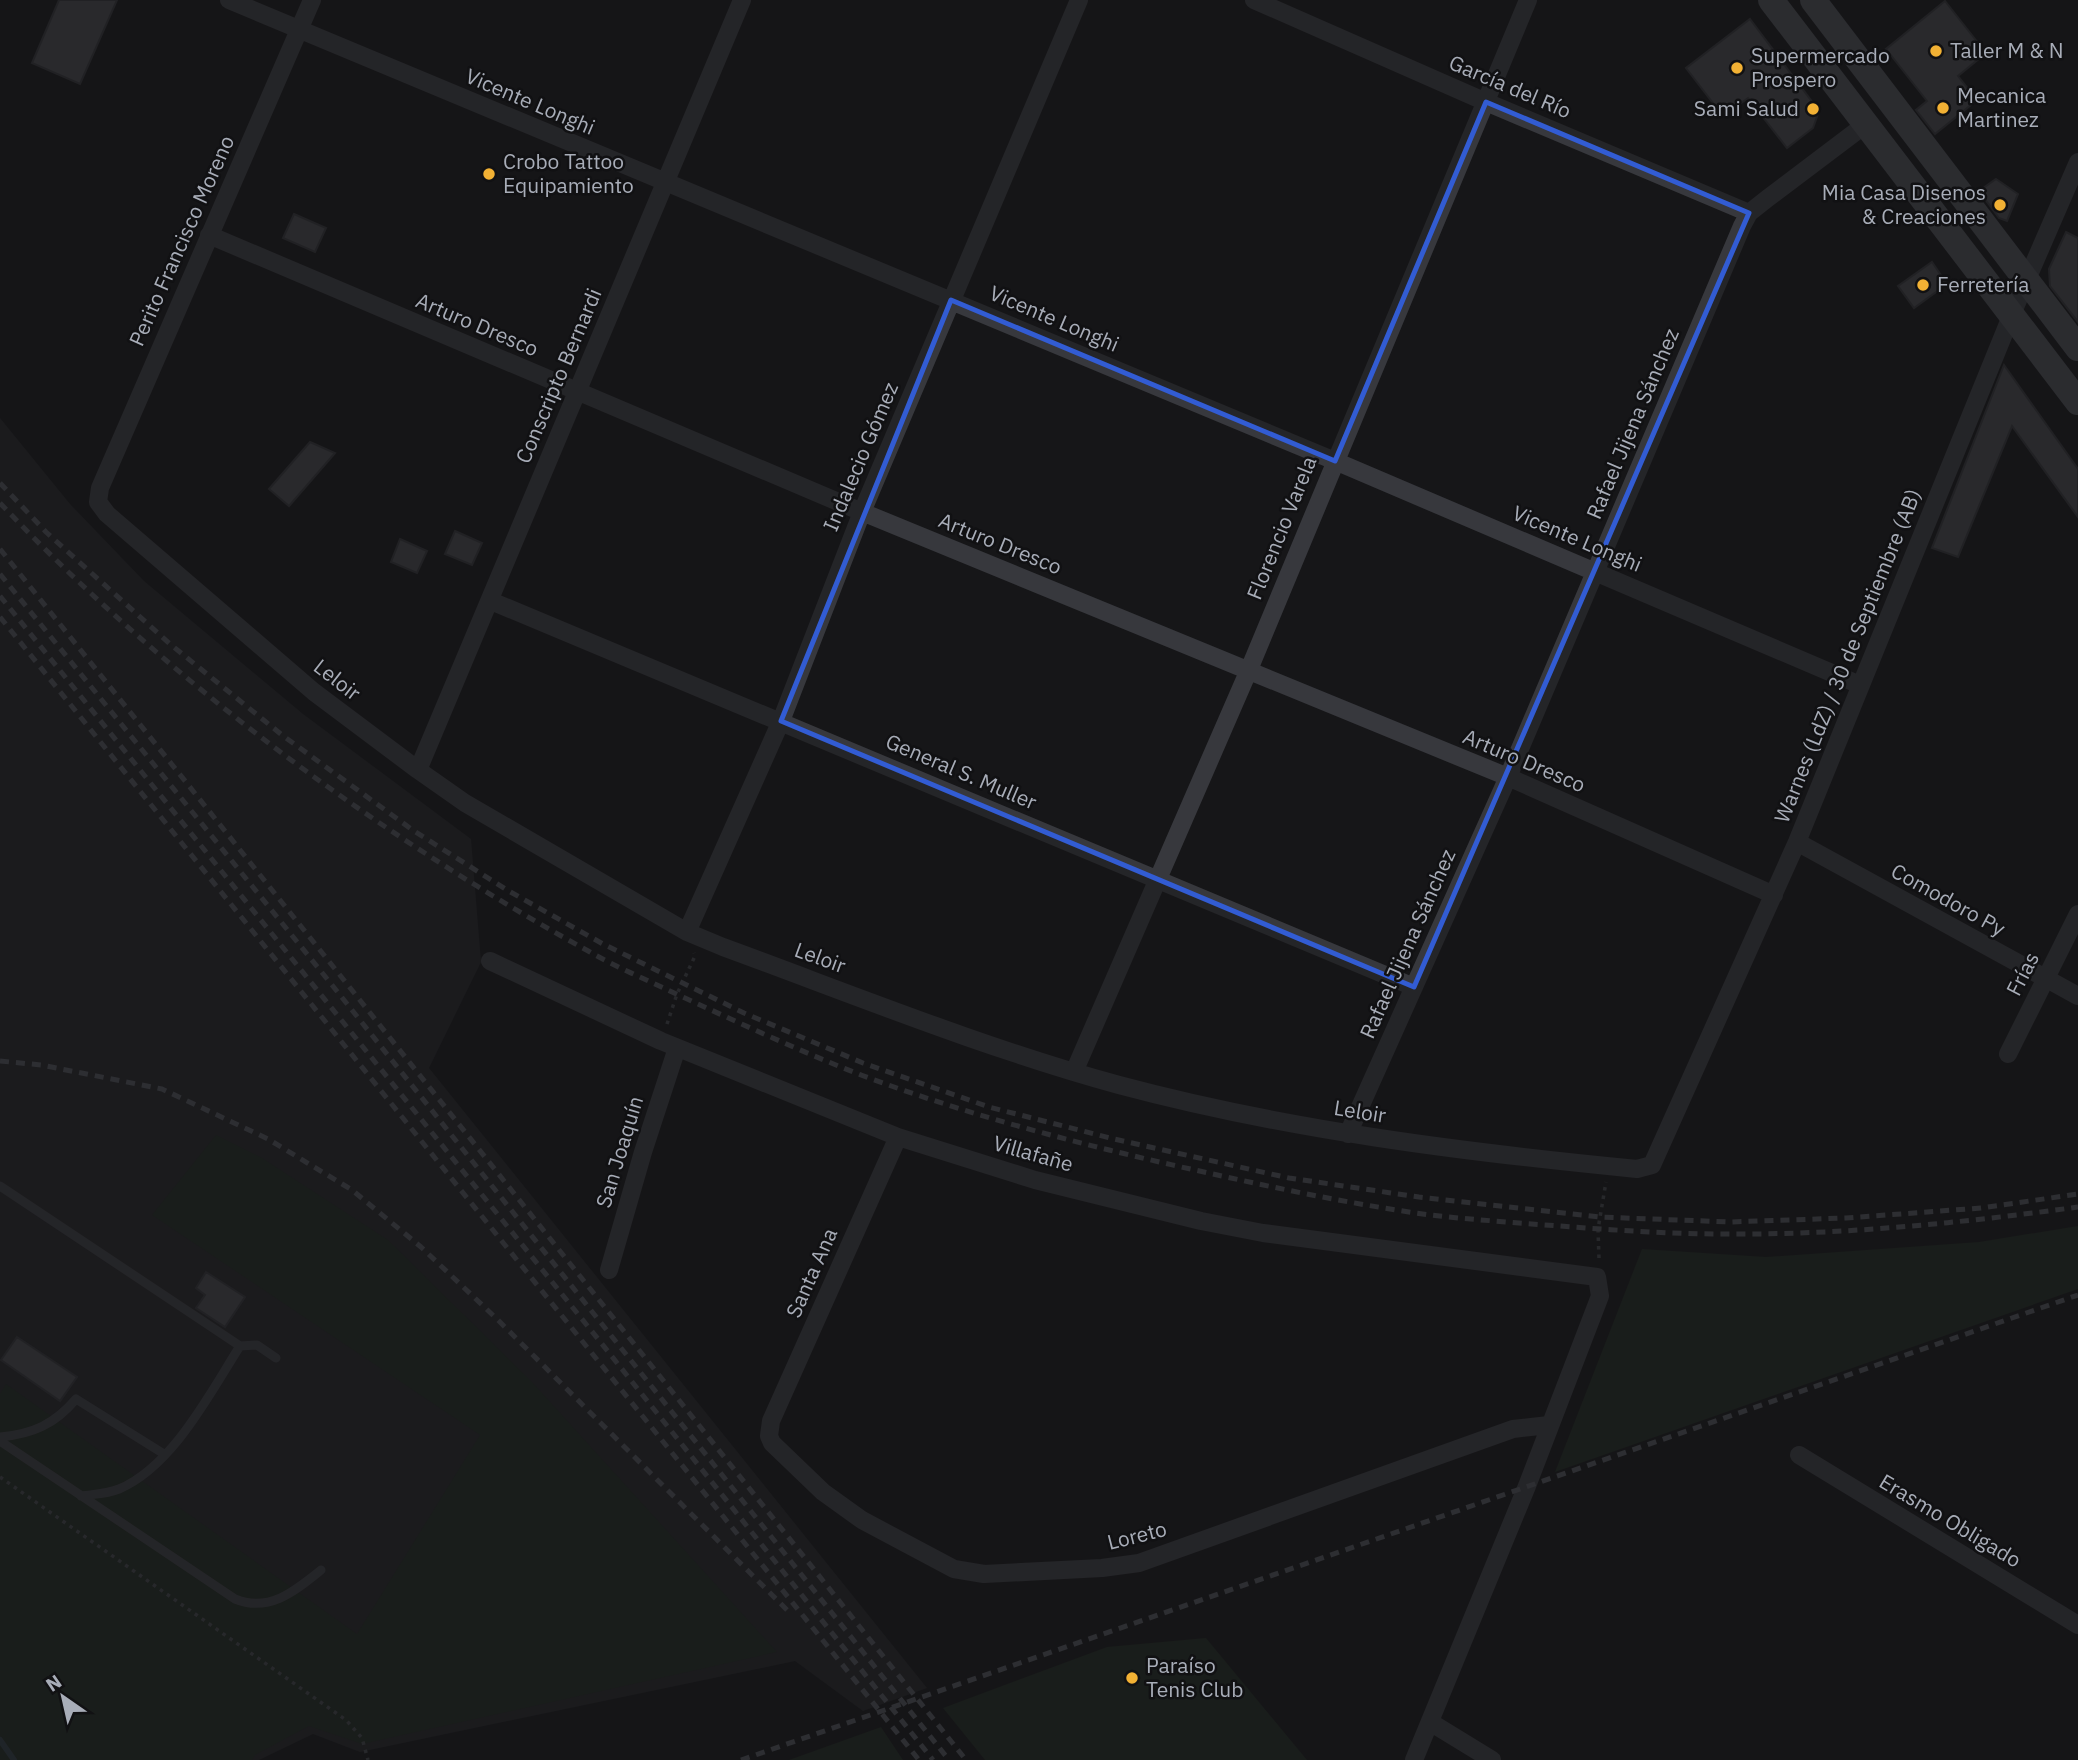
<svg xmlns="http://www.w3.org/2000/svg" width="2078" height="1760" viewBox="0 0 2078 1760" font-family="'IBM Plex Sans',sans-serif">
<style>
.built{fill:#222225}
.green{fill:#1e261f}
.lines{fill:none;stroke-linecap:round;stroke-linejoin:round}
.stream{stroke:#2c353c;stroke-width:6}
.building{fill:#404145;stroke:#303034;stroke-width:2}
.path{stroke:#3d3f44;stroke-width:3.5;stroke-dasharray:3.5 5;stroke-linecap:butt}
.service{stroke:#37383d;stroke-width:9}
.minor{stroke:#37383d;stroke-width:18}
.secondary{stroke:#45474d;stroke-width:26}
.rail{stroke:#4a4c52;stroke-width:5;stroke-dasharray:9 7;stroke-linecap:butt}
.marked{fill:none;stroke:#325cd3;stroke-width:5;stroke-linejoin:round}
.poi-dot{fill:#f2b134;stroke:#111113;stroke-width:2.5}
.labels{text-anchor:middle;stroke-width:5;stroke-linejoin:round;paint-order:stroke}
.poi-label{font-size:21px;fill:#a8adb8;stroke:#111113;text-anchor:start}
.street-label{font-size:21px;fill:#a8adb8;stroke:#111113}
</style>
<rect width="100%" height="100%" fill="#161618"/>
<path class="built" d="M0 418 70 504 144 581 303 714 471 839 481 962 429 1068 927 1688 863 1711 795 1661 360 1752 313 1734 259 1760H123L0 1582Z"/>
<path class="green" d="M216 1135 262 1158 388 1240 532 1382 777 1652 362 1744 309 1726 255 1755 252 1760H0V1394L6 1384 357 1634 480 1435 152 1215Z
M2078 1226V1289L1555 1472 1642 1249 1766 1257 1979 1242Z
M1206 1638 1307 1760H985L943 1708 1107 1647Z
M881 1727 903 1760H789Z"/>
<g class="lines">
<path class="stream" d="M0 1740 14 1760"/>
</g>
<path class="building" d="M59 0H117L80 84 32 63Z
M1945 1 1986 53 1958 76 1977 100 1935 134 1916 110 1927 101 1886 49Z
M1750 19 1819 111 1813 128 1787 148 1748 98 1723 116 1686 68Z
M1996 179 2018 194 2007 221 1999 218 1979 191Z
M294 214 326 228 315 252 283 238Z
M2066 232 2078 238V322L2050 286 2049 269Z
M1932 262 1947 284 1914 308 1898 286Z
M2004 365 2078 469V517L2012 426 1958 557 1932 548Z
M310 442 335 453 289 506 269 489Z
M455 531 482 543 472 565 445 554Z
M400 539 427 551 417 573 391 562Z
M206 1272 245 1297 225 1327 196 1308 205 1295 196 1288Z
M17 1337 77 1377 60 1401 1 1360Z"/>
<g class="lines">
<path class="path" d="M667 1024 677 994 695 956 694 953
M1599 1258 1598 1229 1606 1182
M0 1477 346 1720 362 1738 368 1760"/>
<path class="service" d="M0 1186 240 1346C210 1393 173 1466 119 1489 107 1494 94 1494 81 1496
M240 1346 257 1345 276 1358
M0 1437C33 1434 55 1424 76 1399L164 1454
M0 1441 235 1599C269 1613 295 1591 321 1570"/>
<path class="minor" d="M229 0 1335 461 1860 685
M312 0 100 488 98 502 107 514 314 692 418 770 465 803 687 932 723 947C854 995 984 1048 1119 1085 1287 1130 1463 1152 1637 1169L1652 1165 1797 842 2012 314 2078 162
M1254 0 1486 102 1749 213
M209 235 862 512 1508 777 1774 895
M491 601 1414 987
M418 770 742 0
M1797 842 2078 996
M687 932 781 721 862 512 1079 0
M490 961 661 1041 898 1137 1035 1180 1201 1221 1263 1233 1597 1277 1600 1296 1527 1486 1414 1760
M2008 1054 2078 914
M1074 1072 1248 672 1528 0
M1348 1134 1508 777 1742 226 1749 213 1768 198 1866 124
M898 1137 771 1421 769 1436 772 1443 823 1492 862 1520 954 1569 984 1574 1102 1568 1139 1563 1513 1429 1549 1425
M609 1270 643 1152 677 1048
M1799 1455 2078 1625
M1430 1722 1492 1760"/>
<path class="secondary" d="M1771 0 2078 402
M1813 0 2078 348"/>
<path class="rail" d="M0 483 46 532 170 644 282 735 414 831 507 890 603 944 744 1013 863 1063 989 1107 1114 1139 1289 1178 1419 1197 1600 1217 1730 1222 1846 1218 1981 1208 2078 1194
M0 503C167 680 377 835 590 952 616 967 645 979 672 992 735 1021 797 1050 861 1075 976 1118 1094 1148 1213 1174 1280 1189 1348 1203 1416 1213 1450 1218 1484 1220 1519 1223 1587 1228 1656 1234 1724 1234 1842 1235 1961 1223 2078 1207
M0 549 966 1760
M0 574 332 985 949 1760
M0 596 598 1339 933 1760
M0 617 919 1760
M0 1061 41 1065 162 1089 268 1139 352 1190 421 1247 498 1320 791 1614
M741 1760 2078 1295"/>
</g>
<path d="M0 0H2078V1760H0ZM1486 102 1749 213 1414 987 781 721 951 300 1335 461Z" fill="#161618" fill-opacity=".55" fill-rule="evenodd"/>
<path class="marked" d="M1486 102 1749 213 1414 987 781 721 951 300 1335 461Z"/>
<g class="poi-dot">
<circle cx="1936" cy="51" r="7"/>
<circle cx="1737" cy="68" r="7"/>
<circle cx="1943" cy="108" r="7"/>
<circle cx="1813" cy="109" r="7"/>
<circle cx="489" cy="174" r="7"/>
<circle cx="2000" cy="205" r="7"/>
<circle cx="1923" cy="285" r="7"/>
<circle cx="1132" cy="1678" r="7"/>
</g>
<g class="labels">
<g class="poi-label">
<text x="1950" y="58">Taller M &amp; N</text>
<text x="1751" y="63">Supermercado<tspan x="1751" dy="24">Prospero</tspan></text>
<text x="1957" y="103">Mecanica<tspan x="1957" dy="24">Martinez</tspan></text>
<text x="1799" y="116" text-anchor="end">Sami Salud</text>
<text x="503" y="169">Crobo Tattoo<tspan x="503" dy="24">Equipamiento</tspan></text>
<text x="1986" y="200" text-anchor="end">Mia Casa Disenos<tspan x="1986" dy="24">&amp; Creaciones</tspan></text>
<text x="1937" y="292">Ferretería</text>
<text x="1146" y="1673">Paraíso<tspan x="1146" dy="24">Tenis Club</tspan></text>
</g>
<g class="street-label">
<text transform="translate(1510 87) rotate(23)" y="7">García del Río</text>
<text transform="translate(530 102) rotate(23)" y="7">Vicente Longhi</text>
<text transform="translate(182 241) rotate(-66)" y="7">Perito Francisco Moreno</text>
<text transform="translate(1054 319) rotate(23)" y="7">Vicente Longhi</text>
<text transform="translate(477 325) rotate(23)" y="7">Arturo Dresco</text>
<text transform="translate(559 376) rotate(-67)" y="7">Conscripto Bernardi</text>
<text transform="translate(1633 424) rotate(-67)" y="7">Rafael Jijena Sánchez</text>
<text transform="translate(861 457) rotate(-67)" y="7">Indalecio Gómez</text>
<text transform="translate(1282 528) rotate(-68)" y="7">Florencio Varela</text>
<text transform="translate(1577 539) rotate(23)" y="7">Vicente Longhi</text>
<text transform="translate(1000 544) rotate(22)" y="7">Arturo Dresco</text>
<text transform="translate(1848 656) rotate(-68)" y="7">Warnes (LdZ) / 30 de Septiembre (AB)</text>
<text transform="translate(337 680) rotate(38)" y="7">Leloir</text>
<text transform="translate(1524 761) rotate(23)" y="7">Arturo Dresco</text>
<text transform="translate(961 772) rotate(23)" y="7">General S. Muller</text>
<text transform="translate(1948 900) rotate(29)" y="7">Comodoro Py</text>
<text transform="translate(1408 944) rotate(-66)" y="7">Rafael Jijena Sánchez</text>
<text transform="translate(820 958) rotate(20)" y="7">Leloir</text>
<text transform="translate(2023 974) rotate(-63)" y="7">Frías</text>
<text transform="translate(1360 1112) rotate(9)" y="7">Leloir</text>
<text transform="translate(620 1152) rotate(-73)" y="7">San Joaquín</text>
<text transform="translate(1033 1154) rotate(16)" y="7">Villafañe</text>
<text transform="translate(812 1273) rotate(-66)" y="7">Santa Ana</text>
<text transform="translate(1950 1521) rotate(31)" y="7">Erasmo Obligado</text>
<text transform="translate(1137 1536) rotate(-14)" y="7">Loreto</text>
</g>
</g>
<g transform="translate(63 1697) rotate(326)" stroke="#111113" stroke-width="5" paint-order="stroke">
<path d="M0-5L12 26L0 18L-12 26Z" fill="#a8adb8"/>
<text y="-10" font-size="19" font-weight="bold" text-anchor="middle" fill="#a8adb8">N</text>
</g>
</svg>
